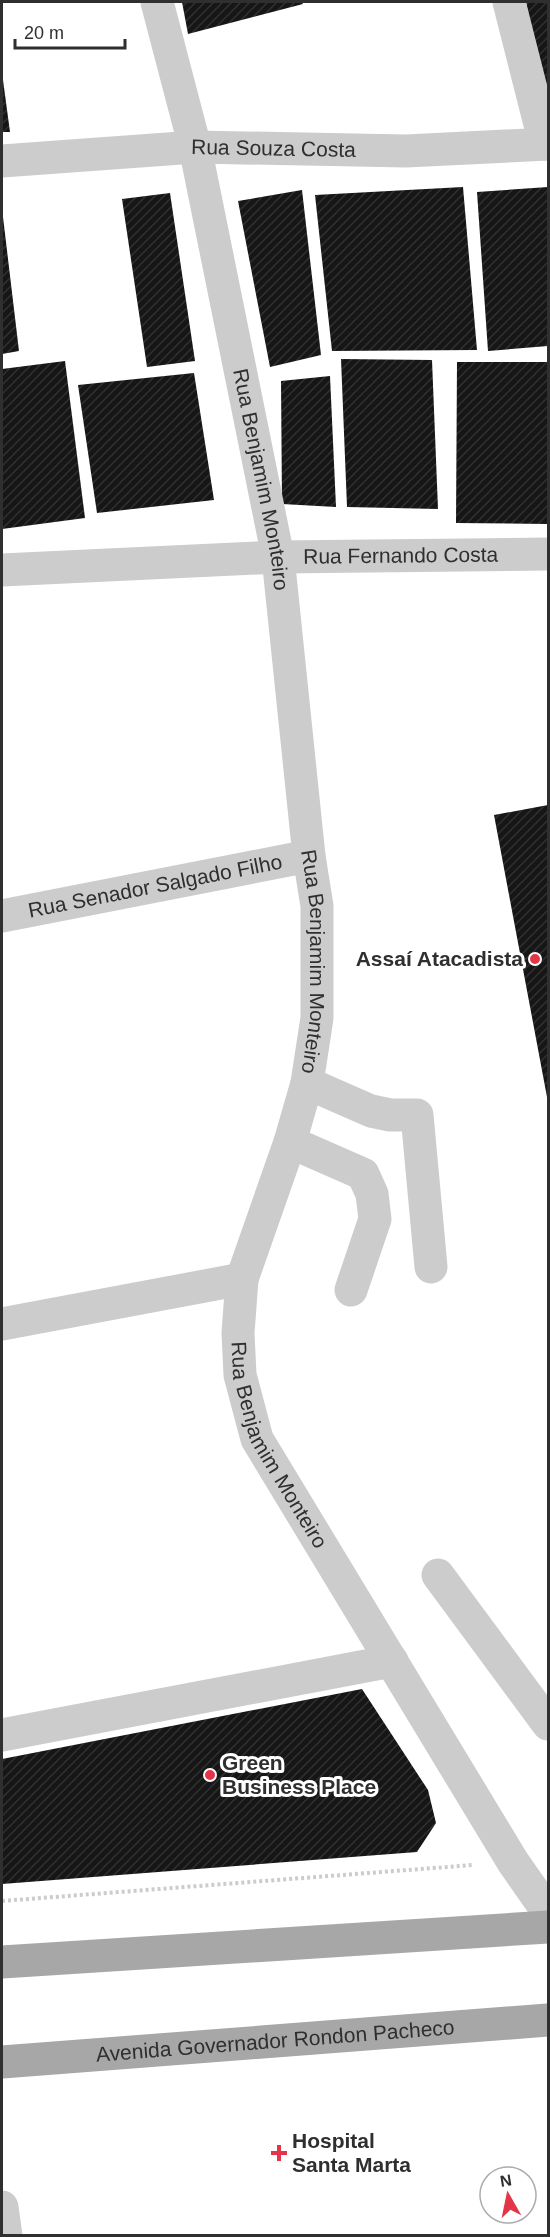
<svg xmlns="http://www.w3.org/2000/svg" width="550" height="2237" viewBox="0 0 550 2237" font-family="Helvetica,sans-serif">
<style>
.building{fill:url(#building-hatch)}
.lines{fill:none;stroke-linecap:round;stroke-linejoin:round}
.path{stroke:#ccc;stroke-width:4;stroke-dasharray:3 3;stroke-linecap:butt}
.minor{stroke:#ccc;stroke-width:33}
.major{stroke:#a7a7a7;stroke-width:33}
.poi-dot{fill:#e43448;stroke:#fff;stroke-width:2}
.labels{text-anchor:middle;stroke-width:6;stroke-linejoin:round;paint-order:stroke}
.street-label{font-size:21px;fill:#2f2f2f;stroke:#fff}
.poi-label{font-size:21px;font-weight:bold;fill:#2f2f2f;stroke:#fff;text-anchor:start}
</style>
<defs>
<pattern id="building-hatch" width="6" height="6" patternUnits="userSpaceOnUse" patternTransform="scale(1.5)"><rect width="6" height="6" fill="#161616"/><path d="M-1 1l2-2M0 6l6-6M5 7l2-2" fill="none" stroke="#303030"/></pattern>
</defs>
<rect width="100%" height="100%" fill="#fff"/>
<path class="building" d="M182 2H302L303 4 188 34Z
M526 2H548V117Z
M2 80H3L10 132H2Z
M463 187 477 350 332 351 315 195Z
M548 187V346L488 351 477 192Z
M302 190 321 355 270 367 238 201Z
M170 193 195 361 147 367 122 199Z
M3 217 19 351 2 354V218Z
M341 359 432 360 438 509 347 507Z
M65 361 85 518 2 529V369Z
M457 362H548V524L456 523Z
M194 373 214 500 97 513 78 385Z
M330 376 336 507 282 504 281 381Z
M548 805V1097H547L494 815Z
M362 1689 428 1790 436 1823 417 1852 2 1884V1759Z"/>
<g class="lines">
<path class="path" d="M2 1901 473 1865"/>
<g class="minor">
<path id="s1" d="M157 2 195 147 278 557 309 856 317 906V1018L307 1083 290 1142 242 1279 238 1333 240 1375 257 1439 513 1862 548 1912"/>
<path d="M509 2 545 144"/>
<path id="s2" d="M2 161 195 147 406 151 548 144"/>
<path id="s3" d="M2 570 278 557 548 554"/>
<path id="s4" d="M2 916 309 856"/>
<path d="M307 1083 371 1111 390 1115H417L431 1267"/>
<path d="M290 1142 363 1174 372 1194 375 1219 351 1290"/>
<path d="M2 1324 242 1279"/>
<path d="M438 1575 548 1724"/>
<path d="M2 1735 392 1661"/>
<path d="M2 2207 6 2236"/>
</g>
<g class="major">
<path d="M2 1962 548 1927"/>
<path id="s5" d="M2 2062 548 2020"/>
</g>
</g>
<g class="poi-dot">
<circle cx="535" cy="959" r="6"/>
<circle cx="210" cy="1775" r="6"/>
<path d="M276 2144h6v6h6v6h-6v6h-6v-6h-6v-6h6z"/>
</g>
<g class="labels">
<g class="street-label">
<text dy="7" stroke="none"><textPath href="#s2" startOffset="272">Rua Souza Costa</textPath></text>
<text dy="7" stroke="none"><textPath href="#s1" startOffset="489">Rua Benjamim Monteiro</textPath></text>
<text dy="7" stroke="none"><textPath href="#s3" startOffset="399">Rua Fernando Costa</textPath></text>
<text dy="7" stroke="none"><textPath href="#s4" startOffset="156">Rua Senador Salgado Filho</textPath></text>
<text dy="7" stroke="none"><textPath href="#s1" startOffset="975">Rua Benjamim Monteiro</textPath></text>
<text dy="7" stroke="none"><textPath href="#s1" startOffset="1479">Rua Benjamim Monteiro</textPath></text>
<text dy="7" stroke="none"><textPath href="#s5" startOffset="274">Avenida Governador Rondon Pacheco</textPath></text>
</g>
<g class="poi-label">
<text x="523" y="966" text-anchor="end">Assaí Atacadista</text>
<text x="222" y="1770">Green<tspan x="222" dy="24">Business Place</tspan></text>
<text x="292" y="2148">Hospital<tspan x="292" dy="24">Santa Marta</tspan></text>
</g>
</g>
<rect width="550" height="2237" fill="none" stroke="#2f2f2f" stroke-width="6"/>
<g transform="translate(508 2195) rotate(351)"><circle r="28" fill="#ffffff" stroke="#acacac" stroke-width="1.5"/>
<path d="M0-4.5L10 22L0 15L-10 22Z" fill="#e43448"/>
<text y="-9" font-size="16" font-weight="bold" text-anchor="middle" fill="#2f2f2f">N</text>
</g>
<path d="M15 39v9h110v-9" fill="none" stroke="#2f2f2f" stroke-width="3"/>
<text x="24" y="39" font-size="18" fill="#2f2f2f" stroke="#ffffff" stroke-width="4.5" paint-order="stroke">20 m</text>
</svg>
